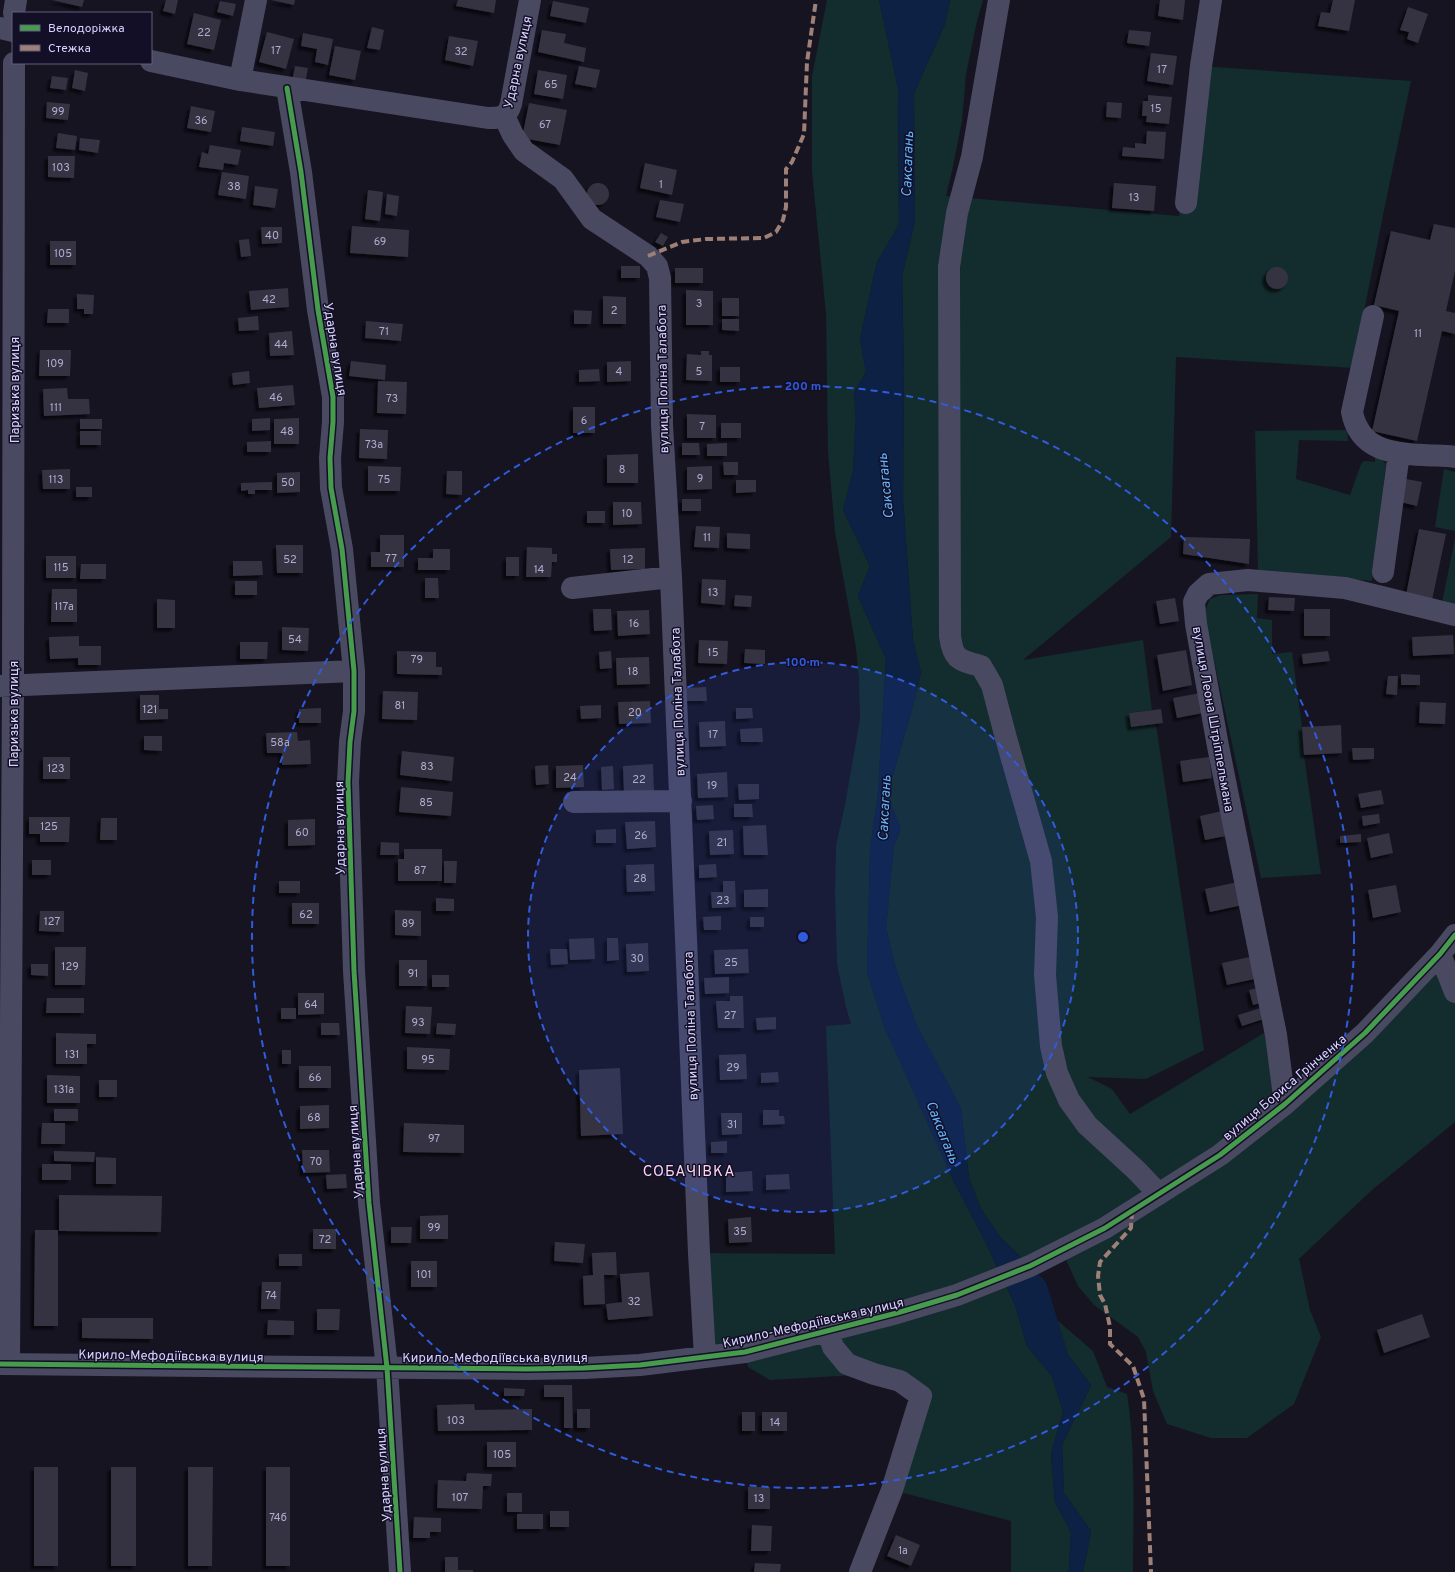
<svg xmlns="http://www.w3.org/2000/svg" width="1455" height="1572" viewBox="0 0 1455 1572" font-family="Overpass,sans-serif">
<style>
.green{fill:#132c2d}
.water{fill:#0d2144}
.building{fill:#343243;filter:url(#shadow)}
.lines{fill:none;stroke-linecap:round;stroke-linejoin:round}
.minor{stroke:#4a4962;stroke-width:22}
.quiet{stroke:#9e8076;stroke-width:4;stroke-dasharray:8 4;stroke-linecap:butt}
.cycleway-casing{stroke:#130f26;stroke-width:8}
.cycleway{stroke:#469c4c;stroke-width:5}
.ring{fill:none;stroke:#305bdc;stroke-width:2;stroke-dasharray:7 5}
.labels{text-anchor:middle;stroke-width:3;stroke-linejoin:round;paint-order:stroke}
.number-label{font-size:11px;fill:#b0acd0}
.street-label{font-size:13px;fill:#d9d4ff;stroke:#130f26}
.water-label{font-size:14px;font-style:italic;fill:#62b6ff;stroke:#130f26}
.quarter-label{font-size:15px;letter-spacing:1px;fill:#ffd6f0;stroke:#130f26}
.centre{fill:#305bdc;stroke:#130f26;stroke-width:2}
.ring-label{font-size:12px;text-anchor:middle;font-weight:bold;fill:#305bdc;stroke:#130f26;stroke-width:3;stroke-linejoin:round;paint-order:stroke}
</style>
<defs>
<filter id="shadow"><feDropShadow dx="-3.5" dy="3.5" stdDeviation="1" flood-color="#0009"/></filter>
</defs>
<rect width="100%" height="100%" fill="#161421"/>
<path class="green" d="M827 0H879L898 88 899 225 877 262 860 339 866 372 854 393 856 417 853 471 843 510 870 566 858 596 886 659 878 792 870 851 867 972 884 1026 954 1182 986 1243 1015 1305 1027 1346 1052 1376 1063 1411 1051 1455 1055 1502 1071 1532 1069 1570 1067 1572H1011V1521L892 1490 921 1396 874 1374 770 1380 748 1367 745 1352 705 1357 699 1253 835 1254 826 1026 851 1024 846 1007 837 964 835 893 836 846 845 805 860 719 859 678 856 648 835 532 828 452 826 314 812 172V76Z
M950 0H983L977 21 966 74 962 121 952 171 946 196 1179 216 1201 66 1411 81 1384 210 1353 368 1176 357 1171 537 1023 660 1143 640 1152 710 1129 713 1131 727 1156 724 1204 1050 1146 1079 1088 1077 1112 1089 1130 1114 1274 1027 1285 1104 1440 954 1455 992V1122L1372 1190 1299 1259 1310 1310 1321 1337 1294 1404 1247 1438H1211L1167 1424 1153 1391 1146 1352 1138 1337 1094 1305 1078 1286 1062 1251 1030 1266 1000 1237 981 1209 969 1178 961 1108 916 1024 896 969 886 928 894 845 901 829 887 795 912 710 921 673 913 640 903 499 904 371 902 276 915 221 914 93 945 24Z
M1347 430 1348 441 1299 440 1296 479 1350 495 1361 464 1364 461 1375 462V453L1386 464 1372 581 1258 571 1255 431Z
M1444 469 1455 472V531L1435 527Z
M1455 538V606L1442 603Z
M1258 594 1257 618 1272 620V654L1292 652 1302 727 1304 755 1321 874 1261 878 1204 614 1210 599 1221 595Z
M1057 1320 1093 1351 1107 1387 1127 1394C1136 1451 1133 1515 1133 1572H1083L1091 1531 1064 1493 1062 1445 1091 1385 1068 1355Z"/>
<path class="water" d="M879 0H950L945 24 914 93 915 221 902 276 904 371 903 499 913 640 921 673 912 710 887 794 901 829 894 845 886 928 896 969 916 1024 961 1108 969 1178 981 1209 1000 1237 1046 1282 1068 1355 1091 1385 1062 1445 1064 1493 1091 1531 1083 1572H1067L1069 1570 1071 1532 1055 1502 1051 1455 1063 1411 1052 1376 1027 1346 1015 1305 986 1243 954 1182 884 1026 867 972 870 851 878 792 886 659 858 596 870 566 843 510 853 471 856 417 854 393 866 372 860 339 877 262 899 225 898 88Z"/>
<path class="building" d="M52 0H84L82 7Z
M166 0H178L175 14 163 11Z
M271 0H295L294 5Z
M458 0H496L494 13 456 6Z
M1160 0H1185L1183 20 1158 16Z
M1333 0H1355L1349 31 1318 26 1321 12 1330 13Z
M220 1 236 4 233 16 217 12Z
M553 1 589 8 586 23 550 16Z
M1408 7 1428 14 1418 43 1407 39 1409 32 1400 30Z
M194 13 221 20 214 50 187 44Z
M372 27 384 30 380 50 367 48Z
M542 30 566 34 564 43 586 48 584 62 538 52Z
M1129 30 1151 32 1149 46 1127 43Z
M267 32 294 39 286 69 259 62Z
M303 33 333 39 328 65 315 62 317 49 301 46Z
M449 36 478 41 473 66 445 60Z
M335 46 361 51 355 80 329 75Z
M1151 53 1177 56 1173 85 1147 81Z
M295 66 308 68 305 84 292 81Z
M579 66 600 70 596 88 575 84Z
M75 70 88 73 85 91 72 88Z
M538 70 567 75 563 99 534 94Z
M52 76 68 78 66 90 50 88Z
M1148 95 1172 97 1169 124 1146 122 1147 116H1142L1143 101H1148Z
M47 102 70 104 68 120 46 118Z
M1107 102 1122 103 1121 118 1106 117Z
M529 103 567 110 560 145 522 138Z
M191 106 215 111 211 132 187 128Z
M242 127 275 132 273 146 240 141Z
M1147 131 1166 132 1164 159 1122 156 1123 147 1135 148V143L1146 144Z
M58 133 77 136 75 150 56 148Z
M80 138 100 140 98 153 79 150Z
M210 145 241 150 238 165 224 163 223 170 199 167 202 152 208 154Z
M48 156H75L74 178 48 177Z
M645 163 677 170 672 195 640 188Z
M222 172 249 176 246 199 218 195Z
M587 194a11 11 0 1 1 22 0a11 11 0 1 1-22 0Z
M1114 183 1156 186 1154 211 1112 208Z
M255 186 278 189 275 208 253 205Z
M368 190 383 192 380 221 365 219Z
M387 194 399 196 397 216 385 214Z
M660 200 684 204 680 222 656 217Z
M1434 224 1455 228V271L1446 311 1455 313V334L1442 331 1417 441 1372 431 1399 311 1374 305 1391 231 1430 240Z
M352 226 409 230 408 257 350 253Z
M261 227H282V243L262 244Z
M661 233 668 237 663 246 655 242Z
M249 239 251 256 241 257 239 240Z
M50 241H76V265H50Z
M621 266H640V278H621Z
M1266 278a11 11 0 1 1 22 0a11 11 0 1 1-22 0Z
M675 268H703V283H675Z
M288 288 289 307 251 310 249 291Z
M686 290 713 291V325H686Z
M77 294 94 295 93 314H84V309H77Z
M603 296 626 297V324H603Z
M722 298H739V316H722Z
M48 309H69V323H47Z
M574 310 592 311 591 324H574Z
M258 316 259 330 239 331 238 318Z
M722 319H739V331L722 330Z
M366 321 403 324 401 341 365 338Z
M292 331 294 355 270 356 269 333Z
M40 350H71L70 376H39Z
M701 351H709V355H712V381L686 380 687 354 701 355Z
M351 361 386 365 385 380 349 376Z
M631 361V381L607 382V362Z
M720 367H740V382H720Z
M599 369 600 381 579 382V370Z
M249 371 250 383 233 385 232 373Z
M378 381 407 382 406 414 377 413Z
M293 385 295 405 259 408 257 388Z
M67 388 68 399H89L90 414 44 416 43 389Z
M573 407H595V433H573Z
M687 414 716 415V438H687Z
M270 418V430L252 431V419Z
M299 418V444H274V419Z
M80 419H102V429H80Z
M721 423H741V438H721Z
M360 429 388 430 387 459 359 458Z
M80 431H101V445H80Z
M271 441V452H247V442Z
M682 443H699L700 455H682Z
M727 443V456H707V444Z
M638 454V483H607V455Z
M723 462H738V475H724Z
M368 466 401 467 400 491H368Z
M712 466V489L687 490V467Z
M70 469V489H43L42 470Z
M447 471H462V495L446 494Z
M300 472V492L277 493V473Z
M1406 479 1422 482 1417 506 1400 502Z
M736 480H756V492L736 493Z
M272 482V490H255V494H248V490L241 491V483Z
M76 487H92V497H76Z
M682 499H701V511H682Z
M613 502H641L642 524 613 525Z
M587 511H605V523H587Z
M696 526 720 527 719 548 694 547Z
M1419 529 1446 534 1432 600 1406 595Z
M727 533 750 534V549L727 548Z
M380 535H404V567H371V552H380Z
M1184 537 1250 539 1249 564 1183 554Z
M276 545H303V573H277Z
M527 547 552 548V554H557V562H552L551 577H526Z
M645 548V569L611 570 610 549Z
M433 549H450V570H418V558H433Z
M46 556H76V578H46Z
M506 557H519V576H506Z
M233 561H262L263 575 233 576Z
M81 564H106V579H80Z
M425 578H438L439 598H425Z
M702 579 726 580 725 605 701 603Z
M235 581H257V595H235Z
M52 589H77V622H51Z
M735 595 752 596 751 607 734 606Z
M1269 597 1295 598 1294 611 1268 610Z
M1175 598 1179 621 1160 624 1156 601Z
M157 599 175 600V628H157Z
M593 609H611L612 630 594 631Z
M1304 609H1330V636H1304Z
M649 610 650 634 618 636 617 611Z
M282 627 309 628 308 651 282 650Z
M1453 635 1454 654 1413 656 1412 637Z
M79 636V646H101V665H78V658L50 659 49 637Z
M699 640 728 641 727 664 698 663Z
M240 642H268L267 659H240Z
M745 649 765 650V664L744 663Z
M1186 650 1192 685 1163 691 1157 655Z
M397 651 436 652V667H442V675L397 674Z
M611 651 612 668 600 669 599 652Z
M1328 651 1330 661 1303 664 1302 654Z
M649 657 650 684 617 685 616 658Z
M1401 674 1420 675V685H1401Z
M1388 676H1398L1397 695 1386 694Z
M706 687 707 701H687L686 688Z
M383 691 418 692 417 720 382 719Z
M1200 693 1203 713 1177 718 1173 698Z
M140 695H159V709H168V719L140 720Z
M650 701 651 723 619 724 618 702Z
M1420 702 1446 703 1445 724 1419 723Z
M601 705V718L581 719 580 706Z
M321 708V723H299V709Z
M736 708H752L753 718 736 719Z
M1161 709 1163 723 1131 727 1129 713Z
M725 721 726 746 700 747 699 722Z
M1341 725 1342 753 1304 755 1302 727Z
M762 728 763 742H741L740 729Z
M297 732 298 741 310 740 311 764 282 765V753H267L266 733Z
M144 736H162V751L144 750Z
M1352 748H1374V759L1353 760Z
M402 751 454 757 452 781 400 775Z
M43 757H70V779H43Z
M1209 757 1212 778 1183 782 1180 761Z
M653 764 654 792 624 793 623 766Z
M548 765 549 784 536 785 535 766Z
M583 765 584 787 556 788V766Z
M613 766 614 789 602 790 601 767Z
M727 772 728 797 698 798 697 774Z
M738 784H759V799L739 800Z
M401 787 453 792 451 816 399 812Z
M1381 790 1384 804 1361 808 1358 794Z
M734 804H752L753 817H734Z
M713 805 714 819 697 820 696 806Z
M1222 811 1226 836 1205 840 1200 816Z
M1379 814 1380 823 1363 826 1362 816Z
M29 817H70L69 842H40V834H29Z
M101 818H117V840H100Z
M315 819V845L288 846V820Z
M655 821 656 847 627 849 625 822Z
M766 825 768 855H744L743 826Z
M616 829V843H596V830Z
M733 830 734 854 710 855 709 831Z
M1389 833 1393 853 1371 858 1367 838Z
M1361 834V842L1340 843V836Z
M381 842 399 843V855H380Z
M404 849H442V881H398V859H404Z
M32 860H51V875H32Z
M444 861H457L456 883H444Z
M654 864 655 891 627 892 626 865Z
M716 864 717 877 699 878V865Z
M279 881H300V893H279Z
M723 881H735L736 907 712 908 711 892H723Z
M1238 882 1243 905 1210 912 1205 889Z
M1396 885 1401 912 1373 918 1368 890Z
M768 889V907H744V890Z
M436 898 454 899V911H436Z
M292 903H319V924H292Z
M395 910 421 911V936L395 935Z
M40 911H64V932L39 931Z
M721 916V930H704L703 917Z
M750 917H764V927H750Z
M594 938 595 959 570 960 569 939Z
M607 938H618L619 960 607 961Z
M648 943 649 971 627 972 626 944Z
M55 947H86L85 985H55Z
M550 949H567L568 964 551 965Z
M748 949 749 973 715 974 714 950Z
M1254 956 1259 978 1227 985 1222 963Z
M399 960H427V986H399Z
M31 964H48V976L31 975Z
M432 975H449V987H432Z
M729 977V993L705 994 704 978Z
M1261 987 1265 1002 1253 1005 1249 990Z
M298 993H324V1014L298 1015Z
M730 996H743L744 1028H718L716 1001H730Z
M47 998H84V1013H46Z
M406 1006 432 1007 430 1034 405 1033Z
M1264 1007 1267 1018 1242 1026 1238 1015Z
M281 1008H296V1019H281Z
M776 1017V1029L757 1030 756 1018Z
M321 1023H339L340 1035H321Z
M437 1023 456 1024 455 1035 436 1034Z
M56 1033 96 1034V1044H87V1064H56Z
M407 1047 450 1049 449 1070 407 1069Z
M282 1050H291V1064H282Z
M746 1054 747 1079 720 1080 719 1055Z
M299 1066H331V1088H299Z
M620 1068 623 1134 581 1136 579 1070Z
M778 1072 779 1082 761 1083V1073Z
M47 1075 80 1076V1103H47Z
M99 1080H117V1097H99Z
M329 1105V1128L300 1129V1106Z
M54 1109H78V1121H54Z
M763 1110H779V1116H784L785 1124 763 1125Z
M721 1113H742V1134L722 1135Z
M42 1123H65V1144H41Z
M404 1123 464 1125V1153L403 1152Z
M727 1141V1153H711V1142Z
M302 1150H329L330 1172 303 1173Z
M54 1151 95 1152 94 1162 54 1161Z
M96 1157 116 1158V1184H96Z
M42 1164H71V1180H42Z
M752 1171 753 1191 726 1192V1173Z
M346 1174 347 1188 327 1189 326 1175Z
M789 1174 790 1189 766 1190V1175Z
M59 1195 162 1196 161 1232 59 1231Z
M448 1215V1239H420V1216Z
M751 1217 752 1242 729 1243 728 1219Z
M391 1227H412L411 1243H391Z
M313 1229H336V1249H313Z
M35 1230H58V1326H34Z
M555 1242 585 1244 583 1263 554 1261Z
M616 1252 617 1275H604L605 1304 584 1305 583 1276 593 1275 592 1253Z
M279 1254H302V1266H279Z
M411 1261H437V1287H411Z
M649 1272 653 1316 608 1320 606 1304 622 1302 620 1274Z
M262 1282H281L280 1309H261Z
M317 1309H340L339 1330H317Z
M1422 1314 1430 1337 1384 1353 1377 1330Z
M82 1318H153V1339L82 1338Z
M268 1320 294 1321V1335H267Z
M544 1385H572L573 1428H564V1397H544Z
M504 1388 525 1389 524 1396H504Z
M474 1404 475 1410 532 1409V1430L438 1431 437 1405Z
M577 1409H590V1428H577Z
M742 1412H755V1431H742Z
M762 1412H787V1431H762Z
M487 1442H516V1467H487Z
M34 1467H58V1566H34Z
M111 1467H136V1566H111Z
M188 1467H213L212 1566H188Z
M266 1467H290V1566H266Z
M467 1473 492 1474 491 1486H483L482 1509 437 1508 438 1480 466 1481Z
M748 1487H770V1509H748Z
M507 1493H522V1512H507Z
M550 1511H569V1527H550Z
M517 1514H543V1529H517Z
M414 1517 441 1518V1532H430V1538H413Z
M752 1525 772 1526 771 1551H751Z
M896 1535 920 1545 911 1566 887 1556Z
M445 1557H458V1570H473V1572H445Z
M755 1563 781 1564 780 1572H754Z"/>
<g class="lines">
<path class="minor" d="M999 0 972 157 957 213 949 267 950 636C953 660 959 660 981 666L992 685 1006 738 1041 861 1047 917 1045 975 1051 1046 1057 1073 1069 1100 1087 1125 1136 1170 1159 1194
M14 13 16 0
M0 28 13 31
M151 61 240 80 488 118C501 118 507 118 511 104L530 0
M240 80 256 0
M287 88 301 172 318 310 333 397V422L330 458 331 488 342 549 354 671V711L350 742 348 782 354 971 369 1203 387 1368 400 1572
M504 116 513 135 524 151 563 179 592 219 648 256 657 266 660 278 662 425 671 577 699 1253 705 1357
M1186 203 1201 66 1211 0
M1373 316 1352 412C1359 449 1391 454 1424 455 1434 456 1445 455 1455 457
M1383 572 1399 453
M572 588 671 577
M0 686 354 671
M574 802 681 801
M1440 954 1455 992
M1285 1104 1276 1035 1218 746 1196 624 1194 602 1198 594 1209 584 1248 580 1345 588 1455 615
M828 1331 833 1347 847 1364 874 1374 900 1381 921 1396 892 1490 860 1572
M0 1364 527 1369 584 1368 640 1365 745 1352 897 1313 957 1295 1030 1266 1105 1228 1220 1155 1285 1104 1365 1033 1440 954 1455 935
M9 1364 13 685 14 63"/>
<path class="quiet" d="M648 256 682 242 706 239 764 238 776 232 783 220 786 207V169L792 162 804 134 807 62 816 0
M1132 1211 1131 1228 1100 1262 1098 1276 1100 1295 1105 1304 1110 1327V1344L1133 1366 1144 1399 1151 1572"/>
<g class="cycleway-casing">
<path id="cycleway" d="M287 88 301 172 318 310 333 397V422L330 458 331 488 342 549 354 671V711L350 742 348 782 354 971 369 1203 387 1368 400 1572
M0 1364 527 1369 584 1368 640 1365 745 1352 897 1313 957 1295 1030 1266 1105 1228 1220 1155 1285 1104 1365 1033 1440 954 1455 935"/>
</g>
<use href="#cycleway" class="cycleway"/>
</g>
<circle cx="803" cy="937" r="275" fill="#305bdc" fill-opacity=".12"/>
<g class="ring">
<circle cx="803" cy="937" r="275"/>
<circle cx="803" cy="937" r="551"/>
</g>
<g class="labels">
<g class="number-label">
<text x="204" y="36">22</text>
<text x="276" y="54">17</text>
<text x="461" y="55">32</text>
<text x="1162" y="73">17</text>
<text x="551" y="88">65</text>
<text x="1156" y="112">15</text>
<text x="58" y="115">99</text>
<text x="201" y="124">36</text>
<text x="545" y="128">67</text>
<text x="61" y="171">103</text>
<text x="661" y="188">1</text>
<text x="234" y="190">38</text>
<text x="1134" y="201">13</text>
<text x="272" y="239">40</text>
<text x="380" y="245">69</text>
<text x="63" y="257">105</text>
<text x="269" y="303">42</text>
<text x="699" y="307">3</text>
<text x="614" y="314">2</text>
<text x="384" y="335">71</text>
<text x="1418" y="337">11</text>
<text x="281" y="348">44</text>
<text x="55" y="367">109</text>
<text x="619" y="375">4</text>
<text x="699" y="375">5</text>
<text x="276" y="401">46</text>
<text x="392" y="402">73</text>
<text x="56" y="411">111</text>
<text x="584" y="424">6</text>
<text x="702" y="430">7</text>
<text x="287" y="435">48</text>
<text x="374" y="448">73а</text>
<text x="622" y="473">8</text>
<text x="700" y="482">9</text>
<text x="56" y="483">113</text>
<text x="384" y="483">75</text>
<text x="288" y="486">50</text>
<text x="627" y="517">10</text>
<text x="707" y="541">11</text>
<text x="391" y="562">77</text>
<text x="290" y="563">52</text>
<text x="628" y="563">12</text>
<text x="61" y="571">115</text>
<text x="539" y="573">14</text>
<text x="713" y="596">13</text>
<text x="64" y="610">117а</text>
<text x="634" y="627">16</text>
<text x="295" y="643">54</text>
<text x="713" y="656">15</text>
<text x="417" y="663">79</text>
<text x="633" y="675">18</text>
<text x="400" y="709">81</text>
<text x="150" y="713">121</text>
<text x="635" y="716">20</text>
<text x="713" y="738">17</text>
<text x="280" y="746">58а</text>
<text x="427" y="770">83</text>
<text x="56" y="772">123</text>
<text x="570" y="781">24</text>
<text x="639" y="783">22</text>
<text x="712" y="789">19</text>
<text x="426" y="806">85</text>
<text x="49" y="830">125</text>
<text x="302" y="836">60</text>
<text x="641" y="839">26</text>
<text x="722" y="846">21</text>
<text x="420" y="874">87</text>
<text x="640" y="882">28</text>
<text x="723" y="904">23</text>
<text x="306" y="918">62</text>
<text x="52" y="925">127</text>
<text x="408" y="927">89</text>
<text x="637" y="962">30</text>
<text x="731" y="966">25</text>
<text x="70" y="970">129</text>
<text x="413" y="977">91</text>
<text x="311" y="1008">64</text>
<text x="730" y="1019">27</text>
<text x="418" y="1026">93</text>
<text x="72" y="1058">131</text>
<text x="428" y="1063">95</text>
<text x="733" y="1071">29</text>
<text x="315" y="1081">66</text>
<text x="64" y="1093">131а</text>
<text x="314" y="1121">68</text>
<text x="732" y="1128">31</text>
<text x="434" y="1142">97</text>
<text x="316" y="1165">70</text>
<text x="434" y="1231">99</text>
<text x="740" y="1235">35</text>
<text x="325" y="1243">72</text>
<text x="424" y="1278">101</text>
<text x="271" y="1299">74</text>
<text x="634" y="1305">32</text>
<text x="456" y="1424">103</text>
<text x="775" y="1426">14</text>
<text x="502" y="1458">105</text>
<text x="460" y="1501">107</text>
<text x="759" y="1502">13</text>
<text x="278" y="1521">74б</text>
<text x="903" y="1554">1а</text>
</g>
<g class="street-label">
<text transform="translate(517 62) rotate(-78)" y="5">Ударна вулиця</text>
<text transform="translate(336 349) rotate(81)" y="5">Ударна вулиця</text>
<text transform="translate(662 379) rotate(-91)" y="5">вулиця Поліна Талабота</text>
<text transform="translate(14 390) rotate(-90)" y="5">Паризька вулиця</text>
<text transform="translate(677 702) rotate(-92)" y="5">вулиця Поліна Талабота</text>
<text transform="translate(13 714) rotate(-90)" y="5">Паризька вулиця</text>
<text transform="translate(1214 719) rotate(80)" y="5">вулиця Леона Штріппельмана</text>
<text transform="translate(339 828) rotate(-91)" y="5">Ударна вулиця</text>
<text transform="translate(690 1026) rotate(-92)" y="5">вулиця Поліна Талабота</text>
<text transform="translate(1284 1087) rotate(-40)" y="5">вулиця Бориса Грінченка</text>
<text transform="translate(355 1152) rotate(-94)" y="5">Ударна вулиця</text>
<text transform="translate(813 1322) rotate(-13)" y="5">Кирило-Мефодіївська вулиця</text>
<text transform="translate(171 1355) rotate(1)" y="5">Кирило-Мефодіївська вулиця</text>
<text x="495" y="1362">Кирило-Мефодіївська вулиця</text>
<text transform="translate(383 1475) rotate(-94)" y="5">Ударна вулиця</text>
</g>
<g class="water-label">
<text transform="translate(907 164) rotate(-88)" y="5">Саксагань</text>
<text transform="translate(885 486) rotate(-96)" y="5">Саксагань</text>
<text transform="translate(884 808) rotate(-87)" y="5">Саксагань</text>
<text transform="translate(943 1132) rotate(68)" y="5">Саксагань</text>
</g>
<g class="quarter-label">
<text x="689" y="1176">СОБАЧІВКА</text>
</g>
</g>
<circle cx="803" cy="937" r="6" class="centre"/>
<g class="ring-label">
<text x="803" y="390">200 m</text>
<text x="803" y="666">100 m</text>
</g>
<rect x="12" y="12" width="140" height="52" fill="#130f26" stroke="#625e7d"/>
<rect x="20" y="25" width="20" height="6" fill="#469c4c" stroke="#625e7d"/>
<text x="48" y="32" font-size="12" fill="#d9d4ff">Велодоріжка</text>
<rect x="20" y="45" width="20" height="6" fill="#9e8076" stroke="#625e7d"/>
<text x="48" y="52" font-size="12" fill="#d9d4ff">Стежка</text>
</svg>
